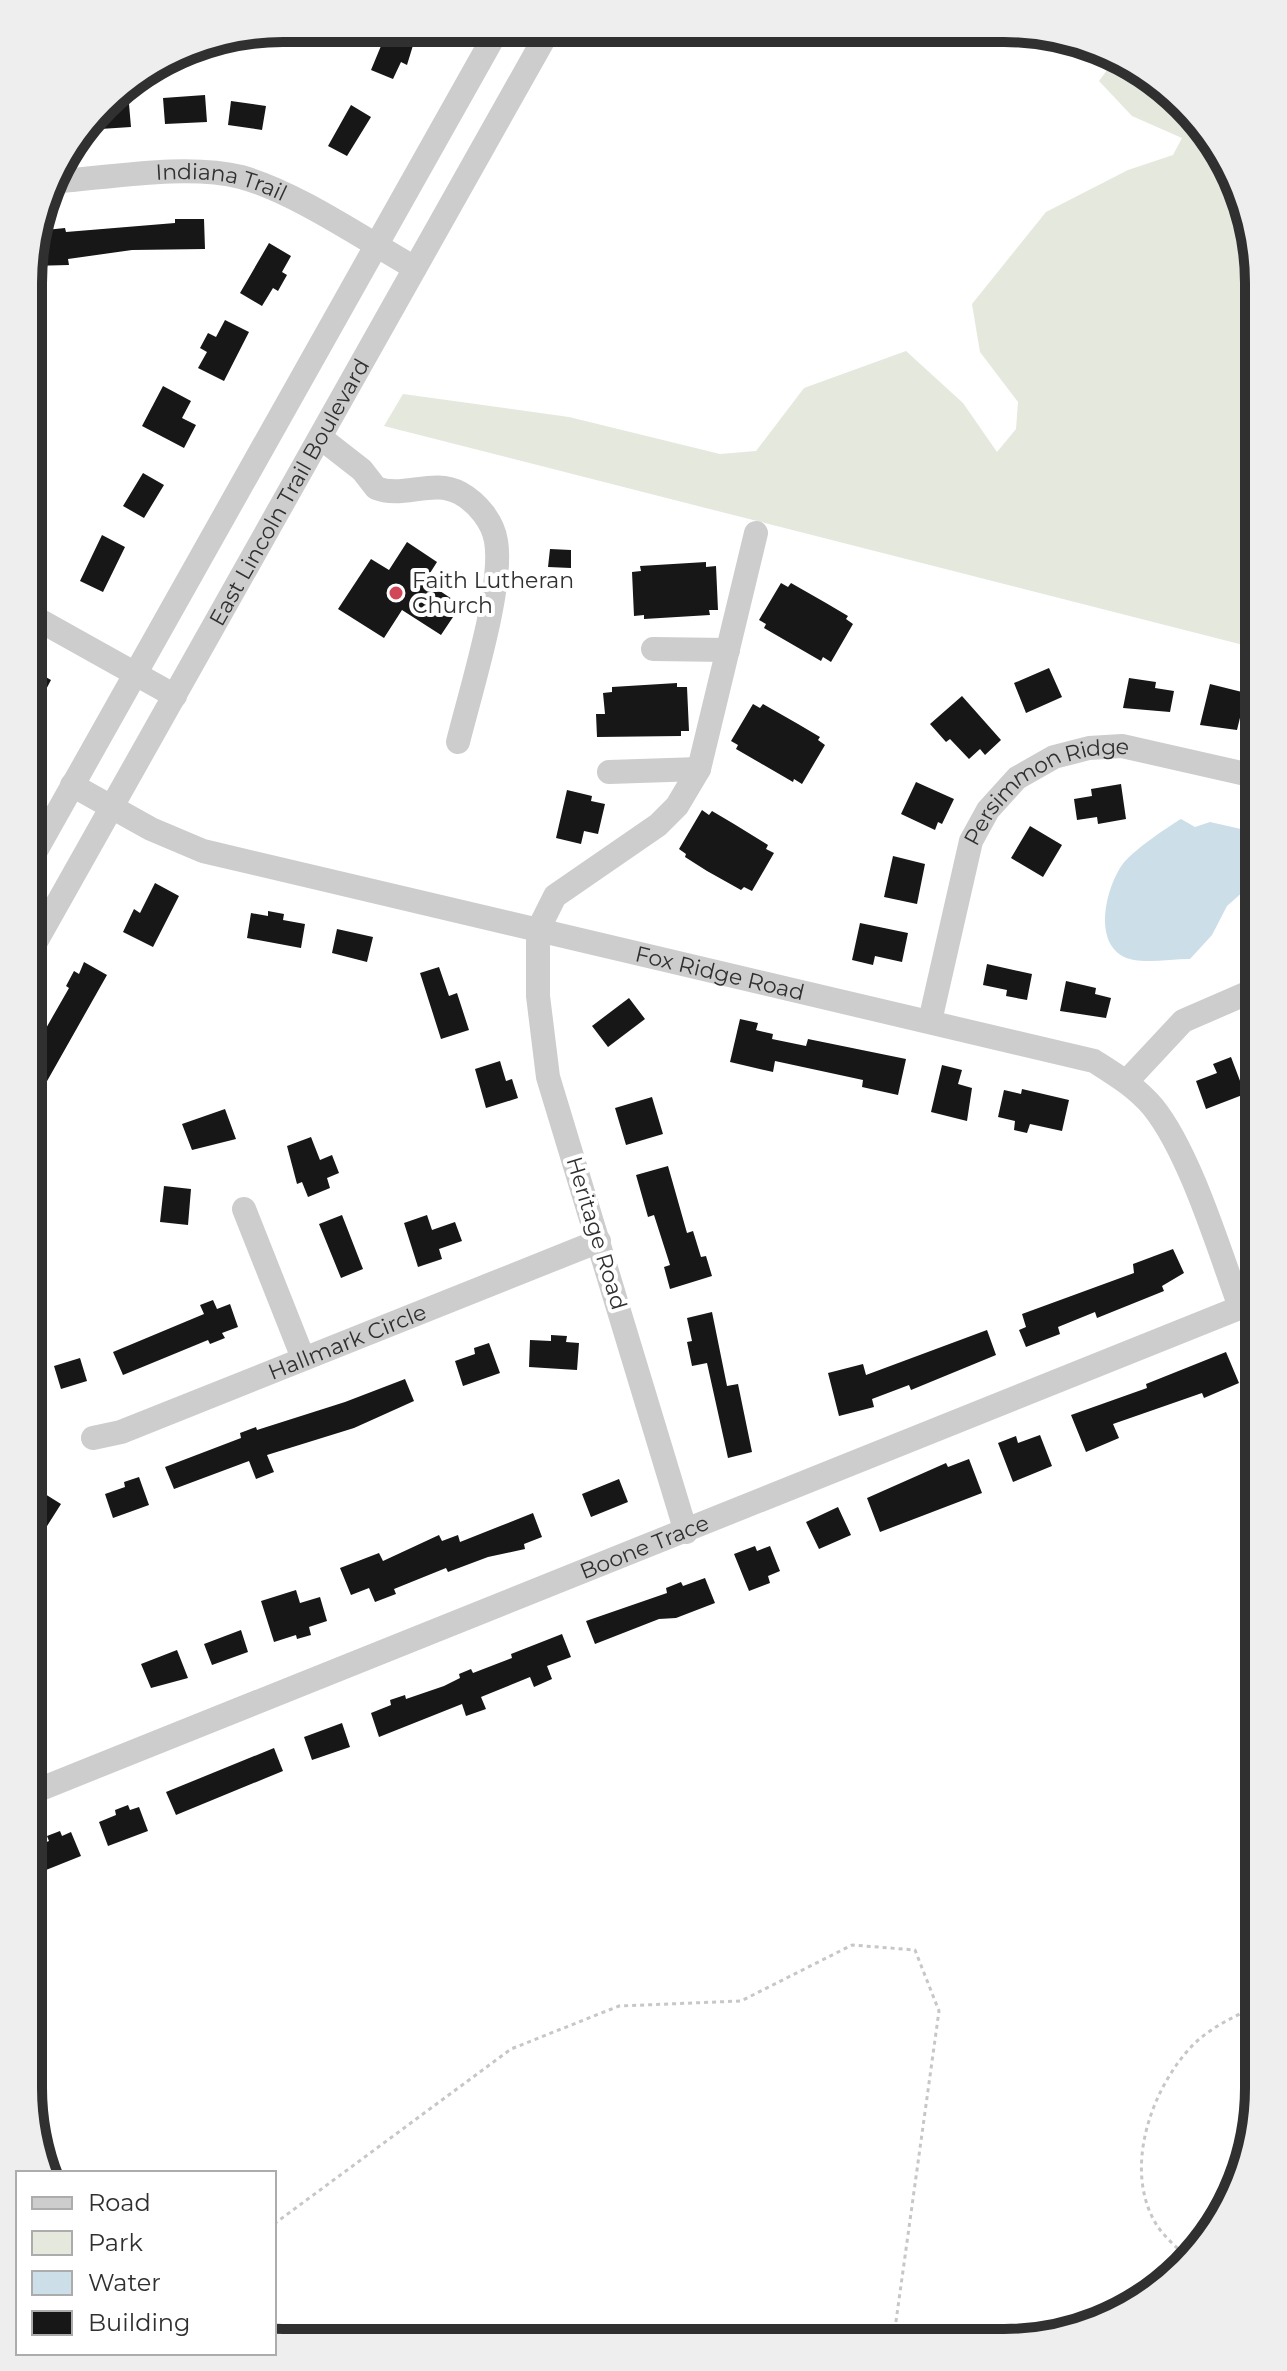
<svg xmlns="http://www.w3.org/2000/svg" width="1287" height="2371" viewBox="0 0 1287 2371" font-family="Montserrat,sans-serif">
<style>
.green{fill:#e4e8dd}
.water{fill:#ccdee7}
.building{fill:#171717}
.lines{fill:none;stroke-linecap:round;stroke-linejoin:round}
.path{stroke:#c7c7c7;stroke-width:3;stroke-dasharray:4 4;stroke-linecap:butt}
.minor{stroke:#cdcdcd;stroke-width:24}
.poi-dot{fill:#d24757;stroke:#fff;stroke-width:3}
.labels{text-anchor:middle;stroke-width:8;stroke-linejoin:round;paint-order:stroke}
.street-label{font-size:22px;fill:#303030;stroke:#fff}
.poi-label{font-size:22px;fill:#303030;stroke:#fff;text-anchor:start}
.rim{fill:none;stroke:#303030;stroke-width:10}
</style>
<rect width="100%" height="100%" fill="#fff"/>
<path class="green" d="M1113 62 1172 91 1245 200 1259 283V649L384 426 403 394 569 417 720 454 756 451 804 388 906 351 963 403 997 452 1016 429 1018 402 980 352 972 304 1046 212 1128 170 1173 155 1182 138 1132 116 1099 81Z"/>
<path class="water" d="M1181 819 1195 827 1210 822 1241 829 1253 849 1245 890 1227 906 1212 935 1190 959C1172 959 1151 963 1134 960 1091 952 1104 891 1122 865 1131 852 1166 828 1181 819Z"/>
<path class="building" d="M388 29H418L407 65 401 62 393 79 371 70Z
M205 95 207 122 165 124 163 98Z
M231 101 266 106 262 130 228 125Z
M129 104 131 127 85 130 104 105Z
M351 105 371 117 347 156 328 146Z
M175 219H204L205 249 132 250 68 259 69 265 30 266 36 231 65 228 66 232 175 223Z
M269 243 291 256 282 272 287 275 278 291 273 288 262 306 240 293Z
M225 320 249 332 224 381 198 368 207 352 200 348 208 333 216 337Z
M163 386 191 401 182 418 196 425 184 448 142 426Z
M143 473 164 485 144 518 123 506Z
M102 535 125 547 103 592 80 581Z
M407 542 437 562 425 581 461 605 441 635 402 610 384 638 338 609 371 559 389 570Z
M550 549 571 550V568L548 567Z
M706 562V567L716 566 718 610H709L710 615 644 619V615L634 616 632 572 641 571 640 566Z
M781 583 788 587 791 583 826 603 848 616 846 619 853 624 831 662 823 657 821 661 764 628 766 624 759 620Z
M30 668 51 680 30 720Z
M1049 668 1062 697 1026 713 1014 683Z
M1129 678 1156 682 1155 688 1174 691 1170 712 1123 708Z
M677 683V687H687L689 731H681V736L597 737 596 714H605L603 693 612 692V687Z
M1210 684 1246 693 1237 730 1200 725Z
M962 696 1001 740 985 755 980 749 969 759 950 739 946 742 930 724Z
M753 704 760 708 763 704 798 724 820 737 818 740 825 745 802 784 794 779 793 782 736 749 738 745 731 741Z
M916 782 954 799 942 824 938 822 935 830 901 814Z
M1121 784 1126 819 1098 824 1097 817 1077 820 1074 799 1092 796 1091 789Z
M567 790 592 796 591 801 605 804 598 834 584 831 581 844 556 838Z
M702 810 709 815 712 811 734 824 768 845 766 849 774 853 752 891 744 887 741 890 707 871 685 857 686 854 679 849Z
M1030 826 1062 845 1043 877 1011 858Z
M893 856 925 864 917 904 884 897Z
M155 883 179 896 153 947 123 932 134 909 140 913Z
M268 911 284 914 283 920 305 924 301 948 247 938 251 913 268 916Z
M860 923 908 933 902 962 875 956 873 965 852 960Z
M337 929 373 937 367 962 332 953Z
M84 962 107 975 29 1113V1058L69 988 66 986 74 971 79 974Z
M987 964 1032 974 1027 1000 1006 996 1007 990 983 985Z
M439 967 449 996 457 993 469 1030 441 1039 420 973Z
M1066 981 1096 988 1095 994 1111 998 1106 1018 1060 1011Z
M629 998 645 1019 608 1047 592 1026Z
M740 1019 758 1023 756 1030 773 1034 772 1039 806 1046 808 1039 906 1059 898 1095 862 1087 863 1080 775 1061 773 1072 730 1062Z
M1231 1057 1245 1094 1206 1109 1196 1081 1217 1073 1213 1064Z
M500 1061 506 1081 512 1079 518 1098 486 1108 475 1069Z
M942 1065 962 1070 958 1084 972 1088 967 1121 931 1112Z
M1022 1089 1069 1100 1062 1131 1030 1124 1027 1133 1014 1130 1015 1121 998 1117 1004 1090 1021 1094Z
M652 1097 663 1134 626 1145 615 1108Z
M225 1109 236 1139 192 1150 182 1124Z
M311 1137 320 1160 332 1155 339 1173 327 1178 330 1188 308 1197 302 1182 297 1184 287 1146Z
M668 1166 687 1233 693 1231 701 1257 706 1256 712 1276 670 1289 664 1267 670 1265 654 1215 648 1217 636 1175Z
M164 1186 191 1189 188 1225 160 1222Z
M342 1215 363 1269 341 1278 319 1224Z
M427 1215 432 1230 455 1222 462 1241 439 1249 442 1259 418 1267 404 1223Z
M1173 1249 1184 1273 1162 1286 1164 1291 1097 1318 1095 1312 1058 1327 1060 1334 1026 1347 1019 1330 1026 1327 1022 1314 1134 1273 1133 1264Z
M213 1300 217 1309 230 1304 238 1327 222 1333 225 1338 210 1344 208 1340 123 1375 113 1352 204 1314 200 1305Z
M712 1312 727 1386 738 1384 752 1452 728 1458 707 1363 692 1366 687 1342 692 1341 687 1318Z
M987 1330 996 1355 911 1390 909 1385 872 1399 874 1407 839 1416 828 1373 863 1364 866 1375Z
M551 1335 567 1336 566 1342 579 1343 577 1370 529 1367 530 1340 551 1341Z
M489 1343 500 1373 463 1386 455 1361 475 1354 474 1348Z
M1226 1352 1239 1383 1204 1398 1202 1393 1113 1424 1119 1438 1086 1452 1071 1415 1147 1388 1146 1384Z
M80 1358 87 1381 61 1389 54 1366Z
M405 1379 414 1401 354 1428 267 1455 274 1472 256 1479 249 1461 174 1489 165 1467 241 1438 240 1433 256 1427 257 1430 345 1402Z
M1040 1435 1052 1466 1013 1482 998 1443 1016 1436 1018 1443Z
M969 1459 982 1493 880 1532 867 1498 946 1463 948 1467Z
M139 1477 149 1505 113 1518 105 1494 125 1487 124 1482Z
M619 1479 628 1502 591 1517 582 1494Z
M29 1484 61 1504 42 1534 29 1526 36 1515 29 1511Z
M838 1507 851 1535 819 1549 806 1522Z
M533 1513 542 1537 524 1544 525 1549 488 1557 448 1572 446 1568 394 1589 396 1594 375 1602 369 1588 351 1595 340 1568 379 1553 383 1561 439 1535 442 1541 458 1535 460 1542Z
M755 1546 757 1551 770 1546 780 1571 768 1576 770 1583 749 1591 734 1554Z
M705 1578 715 1603 676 1618 659 1619 595 1644 586 1621 667 1593 666 1588 681 1582 683 1586Z
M296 1590 300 1603 320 1597 327 1621 309 1627 311 1635 297 1639 296 1635 274 1642 261 1601Z
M241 1630 248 1652 212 1665 204 1644Z
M562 1634 571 1657 547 1666 552 1679 534 1687 530 1677 481 1697 486 1709 466 1716 462 1704 379 1737 371 1713 391 1705 390 1700 405 1695 406 1699 444 1686 460 1678 459 1674 471 1669 473 1673 512 1658 511 1654Z
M177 1650 188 1678 151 1688 141 1664Z
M342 1723 350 1747 312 1760 304 1737Z
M274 1748 283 1771 176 1815 166 1792Z
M128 1805 130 1810 139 1807 148 1831 108 1846 99 1822 116 1815 115 1810Z
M60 1831 62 1836 71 1832 81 1856 41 1872 32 1848 49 1841 47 1836Z"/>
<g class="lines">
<path class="path" d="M274 2224 511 2049 619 2006 741 2001 852 1945 915 1950 939 2011 893 2343
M1189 2260C1179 2249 1164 2237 1156 2224 1123 2169 1151 2090 1191 2047 1210 2027 1234 2017 1258 2005"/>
<g class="minor">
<path id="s1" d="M51 182C107 178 186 163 241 177 296 192 365 240 415 268"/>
<path d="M321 438 362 470 376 488C403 499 433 478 460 493 478 503 493 522 496 541 504 586 470 693 458 742"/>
<path d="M30 615 175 696"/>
<path d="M653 649 728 650"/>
<path d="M609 772 699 769"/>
<path id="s2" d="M72 785 151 829 203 851 1094 1061C1116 1075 1136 1087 1153 1107 1190 1153 1219 1250 1240 1307"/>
<path d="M29 863 498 29"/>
<path id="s3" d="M29 954 549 30"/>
<path id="s4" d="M930 1021 971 841 988 810 1017 778 1054 757 1089 748 1122 746 1259 777"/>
<path d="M1127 1081 1183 1021 1259 988"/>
<path d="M244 1209 303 1358"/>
<path id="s5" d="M93 1438 121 1432 599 1241"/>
<path d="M686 1532 548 1077 538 996V930L555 896 658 825 677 806 699 769 756 533"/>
<path id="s6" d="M28 1794 1259 1300"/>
</g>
</g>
<circle class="poi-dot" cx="396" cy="593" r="8"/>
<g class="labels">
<g class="street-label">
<text dy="8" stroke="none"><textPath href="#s1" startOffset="172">Indiana Trail</textPath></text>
<text dy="8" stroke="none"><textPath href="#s3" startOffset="530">East Lincoln Trail Boulevard</textPath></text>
<text dy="8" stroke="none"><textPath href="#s4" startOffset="282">Persimmon Ridge</textPath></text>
<text dy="8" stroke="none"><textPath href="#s2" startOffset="678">Fox Ridge Road</textPath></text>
<text transform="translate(597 1233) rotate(73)" y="8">Heritage Road</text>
<text dy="8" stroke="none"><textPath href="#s5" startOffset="272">Hallmark Circle</textPath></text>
<text dy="8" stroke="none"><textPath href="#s6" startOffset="664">Boone Trace</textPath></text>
</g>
<g class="poi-label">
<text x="412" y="588">Faith Lutheran<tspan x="412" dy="25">Church</tspan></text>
</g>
</g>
<path d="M0 0H1287V2371H0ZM283 42H1004A241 241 0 0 1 1245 283V2088A241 241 0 0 1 1004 2329H283A241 241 0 0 1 42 2088V283A241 241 0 0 1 283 42Z" fill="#eee" fill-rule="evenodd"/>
<path class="rim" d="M283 42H1004A241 241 0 0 1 1245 283V2088A241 241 0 0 1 1004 2329H283A241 241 0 0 1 42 2088V283A241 241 0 0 1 283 42Z"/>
<rect x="16" y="2171" width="260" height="184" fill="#ffffff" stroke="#acacac" stroke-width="2"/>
<rect x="32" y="2197" width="40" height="12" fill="#cdcdcd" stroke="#acacac" stroke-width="2"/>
<text x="88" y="2211" font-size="24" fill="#303030">Road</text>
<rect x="32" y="2231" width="40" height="24" fill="#e4e8dd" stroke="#acacac" stroke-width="2"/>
<text x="88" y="2251" font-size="24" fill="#303030">Park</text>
<rect x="32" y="2271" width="40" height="24" fill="#ccdee7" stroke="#acacac" stroke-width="2"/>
<text x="88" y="2291" font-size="24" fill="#303030">Water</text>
<rect x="32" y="2311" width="40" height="24" fill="#171717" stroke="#acacac" stroke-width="2"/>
<text x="88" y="2331" font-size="24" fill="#303030">Building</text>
</svg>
